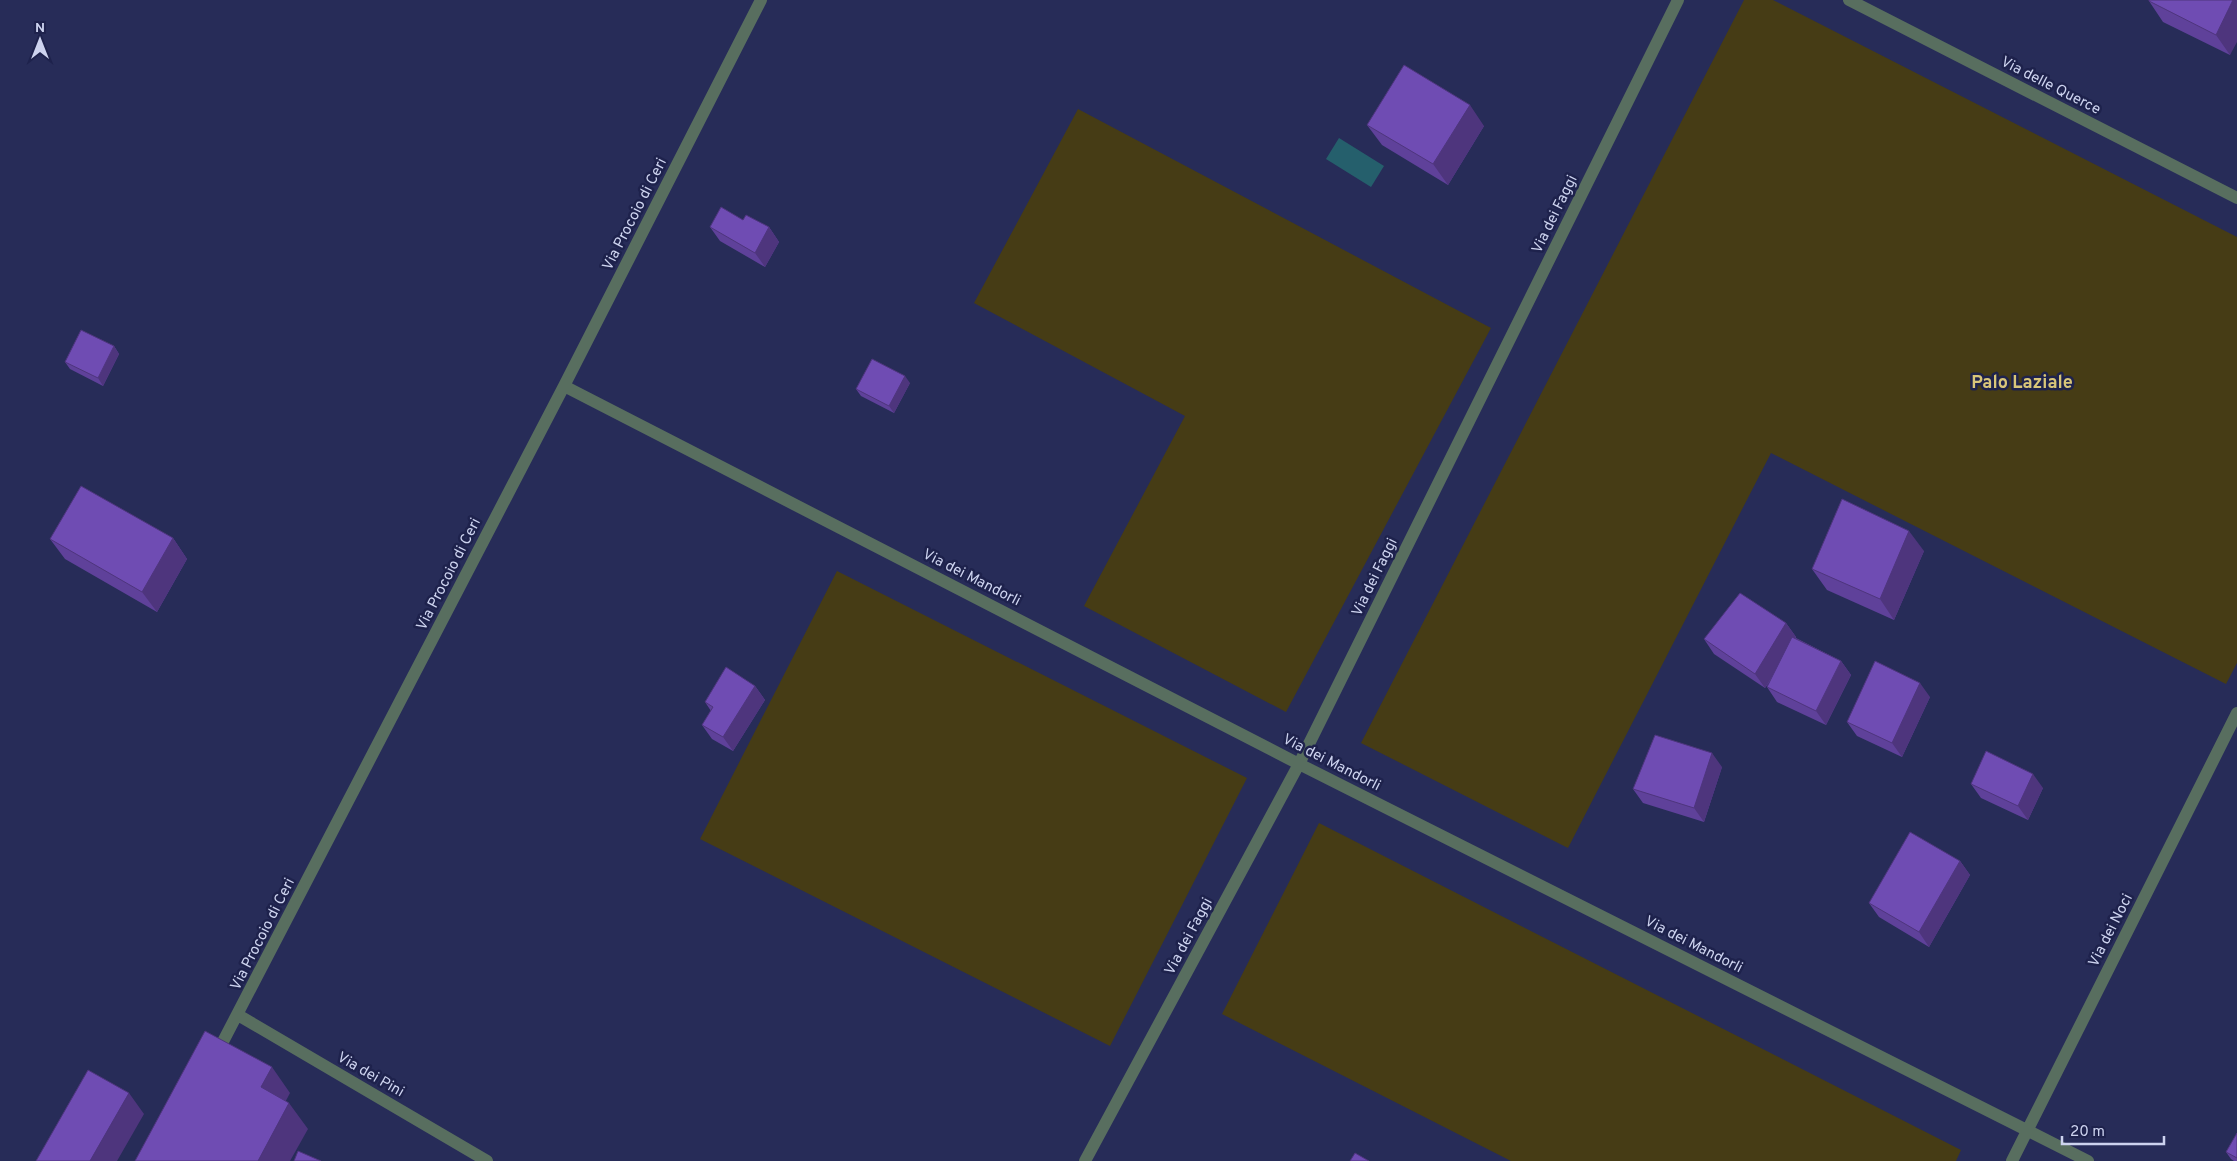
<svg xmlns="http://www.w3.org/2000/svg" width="2237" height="1161" viewBox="0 0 2237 1161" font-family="Overpass,sans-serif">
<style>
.green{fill:#463c15}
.water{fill:#255f6c}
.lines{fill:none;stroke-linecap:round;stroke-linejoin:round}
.minor{stroke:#586e5f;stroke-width:12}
.wall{fill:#5f419a}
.shaded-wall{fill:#4e357d}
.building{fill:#6f4cb3;stroke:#4e357d}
.labels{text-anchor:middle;stroke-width:5;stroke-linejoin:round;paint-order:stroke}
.street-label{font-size:15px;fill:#cdd3ef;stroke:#1e224c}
.quarter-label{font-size:18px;font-weight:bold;fill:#d9c679;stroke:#1e224c}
</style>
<rect width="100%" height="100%" fill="#272c58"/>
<path class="green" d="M1744 0H1773L2237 237V663L2226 684 1771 453 1568 848 1361 743Z
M1078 109 1491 328 1286 712 1084 606 1185 416 974 303Z
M837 571 1247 778 1110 1046 700 839Z
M1319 823 1961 1150 1956 1161H1511L1222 1014Z"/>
<path class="water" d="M1339 138 1384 166 1371 187 1326 159Z"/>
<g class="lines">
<path class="minor" d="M1849 0 2237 198
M564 386 1299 764 2088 1161
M238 1015 487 1161
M216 1055 564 386 761 0
M1085 1161 1299 764 1678 0
M2012 1161 2237 713"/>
</g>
<path class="wall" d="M2237 0 2230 55 2163 22 2149 1Z
M1367 125 1484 126 1448 185 1382 145Z
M710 227H769L779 242 765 267 720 241Z
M114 346 119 354 103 386 70 369 65 362Z
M910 383 894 413 861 396 856 389Z
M173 538 187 559 157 612 65 559 50 539Z
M1924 551 1894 620 1827 590 1812 569Z
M1786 623 1796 637V638L1841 661 1851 675 1826 725 1777 702 1767 687 1771 680 1765 688 1714 654 1704 639Z
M755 686 765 700 733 751 712 739 702 725 711 711 705 702Z
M1930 697 1902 757 1857 736 1847 722Z
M1722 767 1704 822 1643 803 1633 789Z
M1971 784 2043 788 2028 820 1981 798Z
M1960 861 1970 875 1929 947 1879 917 1869 903Z
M2237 1133V1161H2234L2231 1159 2226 1152Z"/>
<path class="shaded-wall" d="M2233 0H2237V42L2230 55 2216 35Z
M1470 105 1484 126 1448 185 1433 164Z
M769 227 779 242 765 267 755 253Z
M114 346 119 354 103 386 98 378Z
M905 376 910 383 894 413 889 406Z
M1909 531 1924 551 1894 620 1880 599Z
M173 538 187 559 157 612 142 592Z
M1786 623 1796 637 1765 688 1755 674Z
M1841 661 1851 675 1826 725 1816 711Z
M1920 683 1930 697 1902 757 1892 743Z
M755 686 765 700 733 751 723 737Z
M1712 753 1722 767 1704 822 1694 808Z
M2033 774 2043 788 2028 820 2018 806Z
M1960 861 1970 875 1929 947 1919 932Z
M272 1067 290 1093 279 1114 261 1087Z
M129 1093 144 1114 117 1161H90Z
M289 1103 308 1129 290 1161H258Z"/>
<path class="building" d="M2149 0H2233L2216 35 2149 1Z
M1404 65 1470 105 1433 164 1367 125Z
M721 207 743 220 746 215 769 227 755 253 710 227Z
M81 330 114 346 98 378 65 362Z
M872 359 905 376 889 406 856 389Z
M81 486 173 538 142 592 50 539Z
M1842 499 1909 531 1880 599 1812 569Z
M1740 593 1786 623 1755 674 1704 639Z
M1792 637 1841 661 1816 711 1767 687Z
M1875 661 1920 683 1892 743 1847 722Z
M726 667 755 686 723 737 702 725 713 707 705 702Z
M1655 735 1712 753 1694 808 1633 789Z
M1986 751 2033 774 2018 806 1971 784Z
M1910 832 1960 861 1919 932 1869 903Z
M205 1031 272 1067 261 1087 289 1103 258 1161H135Z
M88 1070 129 1093 90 1161H36Z
M2237 1133V1158L2226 1152Z
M298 1151 321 1161H294Z
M1355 1153 1369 1161H1350Z"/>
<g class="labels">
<g class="street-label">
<text transform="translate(2051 85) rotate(27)" y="5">Via delle Querce</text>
<text transform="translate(634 214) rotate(-63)" y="5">Via Procoio di Ceri</text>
<text transform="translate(1554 214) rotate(-64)" y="5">Via dei Faggi</text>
<text transform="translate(448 574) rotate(-63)" y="5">Via Procoio di Ceri</text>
<text transform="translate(972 577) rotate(27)" y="5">Via dei Mandorli</text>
<text transform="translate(1374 577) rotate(-64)" y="5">Via dei Faggi</text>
<text transform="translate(1332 762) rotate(27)" y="5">Via dei Mandorli</text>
<text transform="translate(2110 930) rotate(-63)" y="5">Via dei Noci</text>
<text transform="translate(262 934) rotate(-63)" y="5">Via Procoio di Ceri</text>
<text transform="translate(1188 936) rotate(-62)" y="5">Via dei Faggi</text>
<text transform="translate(1694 944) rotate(27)" y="5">Via dei Mandorli</text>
<text transform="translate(371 1074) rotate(30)" y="5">Via dei Pini</text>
</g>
<g class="quarter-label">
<text x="2022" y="388">Palo Laziale</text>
</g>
</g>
<g transform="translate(40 40)" stroke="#1e224c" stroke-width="4" paint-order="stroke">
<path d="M0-4L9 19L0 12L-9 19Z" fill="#cdd3ef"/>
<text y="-8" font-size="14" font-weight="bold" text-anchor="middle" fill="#cdd3ef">N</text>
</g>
<path d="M2062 1136v8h102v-8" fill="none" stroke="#cdd3ef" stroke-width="2.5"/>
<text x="2070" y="1136" font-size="15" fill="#cdd3ef" stroke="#1e224c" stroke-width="4" paint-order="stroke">20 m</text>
</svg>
